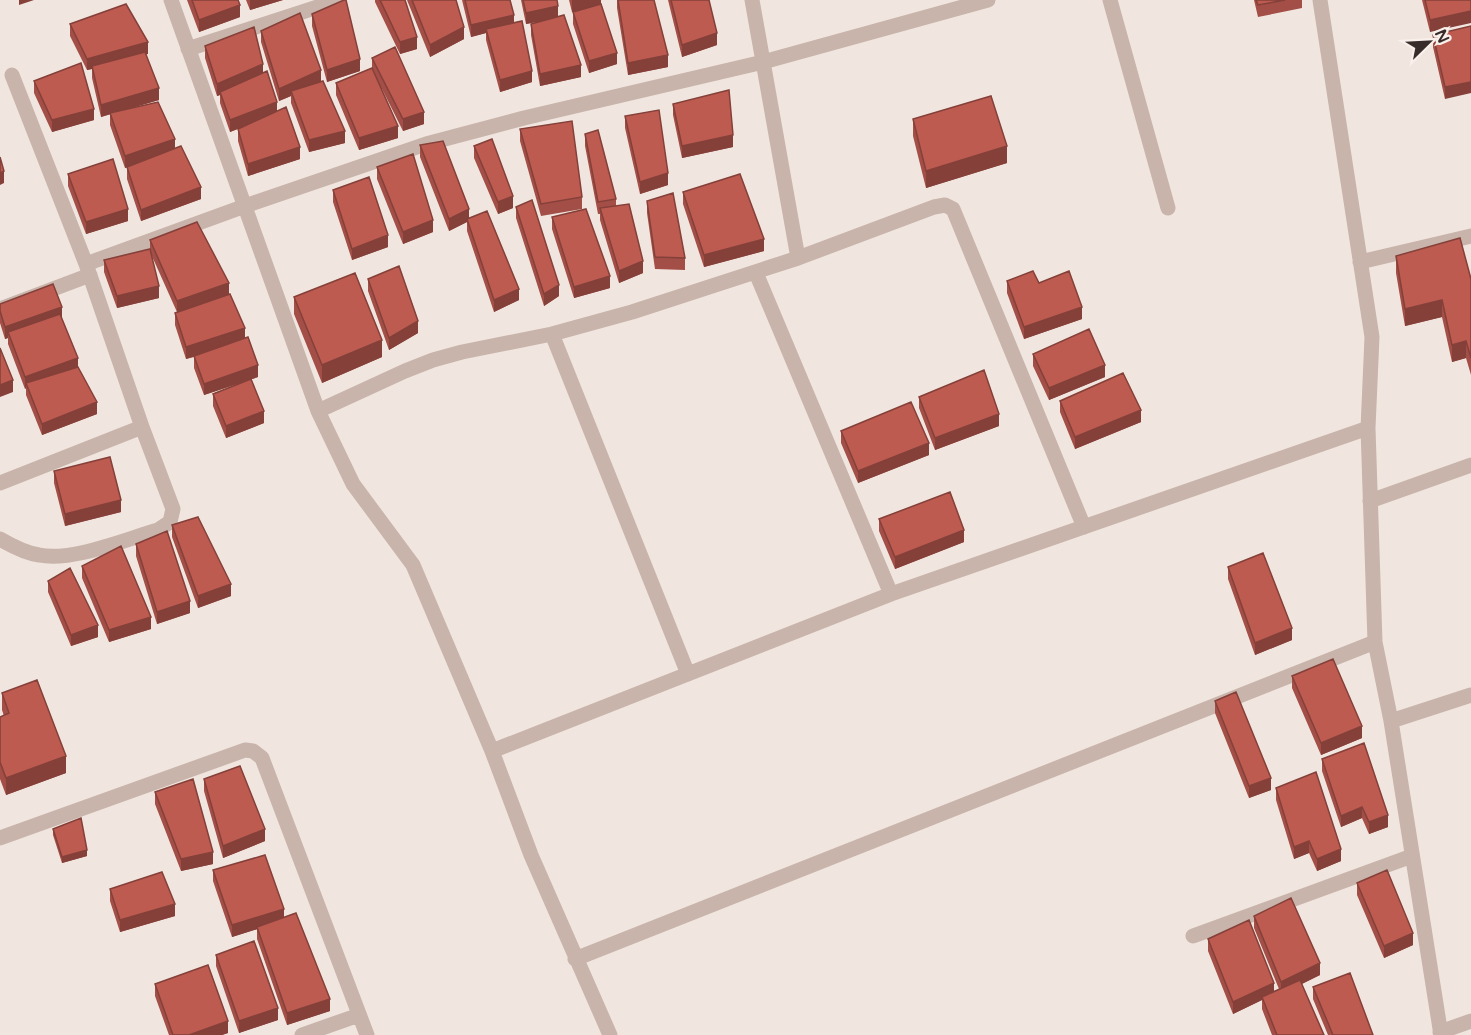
<svg xmlns="http://www.w3.org/2000/svg" width="1471" height="1035" viewBox="0 0 1471 1035" font-family="'Varela Round',sans-serif">
<style>
.lines{fill:none;stroke-linecap:round;stroke-linejoin:round}
.minor{stroke:#c8b4ab;stroke-width:15}
.wall{fill:#a34e46}
.shaded-wall{fill:#844039}
.building{fill:#bd5b51;stroke:#844039;stroke-width:1.5}
</style>
<rect width="100%" height="100%" fill="#f1e6df"/>
<g class="lines">
<path class="minor" d="M171 0 318 411 353 484 413 565 492 751 531 855 610 1035
M752 0 798 258
M1110 0 1168 208
M1320 0 1372 337 1368 428 1375 642 1391 721 1441 1035
M188 49 339 0
M1360 262 1471 236
M86 264 245 206 426 144 524 118 763 62 988 0
M756 273 891 594
M0 309 90 275
M552 334 688 674
M318 411 405 371 433 360 462 352 552 334 632 312 798 258 934 207 945 205 953 209 1084 527
M0 483 142 427
M1370 501 1471 465
M0 539C12 546 26 553 39 555 72 562 126 539 158 530L170 522 173 509 142 427 86 264 12 75
M1391 721 1471 695
M492 751 891 594 1368 428
M0 838 245 750 253 751 262 758 367 1035
M1193 936 1412 856
M575 959 1375 642
M1440 1032 1471 1021
M302 1035 359 1015"/>
</g>
<path class="wall" d="M187 0H238L240 17 199 32Z
M246 0H283L250 10Z
M375 0H405L417 49 400 54 375 2Z
M407 0H456L464 39 430 57Z
M462 0H510L514 23 532 82 500 92 486 40V33L471 37Z
M521 0H557L558 17 581 77 540 86 531 35V24L536 22 526 24Z
M569 0H601V4L617 64 589 73 573 24V12L595 6 572 12Z
M617 0H654L668 67 628 75 617 8Z
M668 0H709L717 45 682 57Z
M1254 0H1302V8L1258 17Z
M1422 0H1471L1430 32Z
M312 14 360 71 327 82 312 26Z
M70 24 148 54H146L159 100 131 108 175 149 201 199 141 221 127 179V167L133 165 125 168 110 125V114L101 117 92 78V69L87 70 70 36Z
M1471 26 1445 99 1433 47V35Z
M261 31 321 82 345 143 309 152 291 103V96L279 101 261 42Z
M205 46 263 72 277 111 300 159 248 176 238 141V129L249 124 230 132 220 103V95L217 96 205 58Z
M372 58 424 124 403 131 381 87 398 138 359 150 336 95V83L372 68Z
M34 81 94 120 52 132 34 93Z
M673 104 733 147 682 158 673 115Z
M625 116 668 185 640 194 625 128Z
M913 119 1007 163 926 188 913 136Z
M520 129 582 197V209L541 216 520 141Z
M585 134 616 199V206L643 273 619 283 600 220V214H598L585 146Z
M420 145 469 219 519 300 494 312 467 231V222L449 231 420 157Z
M474 146 513 208 498 214 474 158Z
M377 167 433 232 403 244 377 179Z
M68 174 128 221 86 234 68 186Z
M333 190 388 247 352 260 333 202Z
M683 192 764 251 704 267 683 204Z
M647 201 685 258V270L655 269 647 213Z
M516 207 559 296 544 306 516 218Z
M552 217 610 288 574 298 552 229Z
M150 240 229 294 245 338 258 377 204 395 194 368V357L186 359 175 325V313L177 312 151 254 159 298 117 308 104 272V260L150 251Z
M1396 256 1471 279V375L1466 358 1452 362 1442 317 1405 326 1396 273Z
M368 279 418 333 389 350 368 291Z
M1007 281 1039 283 1082 319 1024 339 1007 293Z
M294 297 382 357 322 383 294 314Z
M0 304 62 319 78 368 97 414 42 435 26 395V388L25 389 8 344V338L5 339 0 323Z
M1033 354 1105 377 1049 400 1033 366Z
M213 394 264 423 226 438 213 406Z
M919 397 999 426 935 450 919 408Z
M1060 401 1141 422 1075 449 1060 412Z
M841 431 929 455 858 483 841 443Z
M54 471 121 512 65 526 54 483Z
M879 519 964 542 895 569 879 531Z
M172 525 231 596 198 608 172 537Z
M136 544 190 613 157 624 136 556Z
M82 566 151 629 109 642 82 578Z
M1228 567 1292 640 1255 655 1228 579Z
M48 581 98 637 71 646 48 592Z
M1292 676 1362 738 1321 755 1292 688Z
M2 693 66 773 6 795 0 779V717L4 716 2 710Z
M1215 701 1271 790 1249 798 1215 713Z
M1322 759 1388 827 1369 834 1362 818 1341 827 1322 771Z
M204 779 265 841 223 858 204 791Z
M1276 788 1341 861 1317 871 1309 853 1294 859 1276 800Z
M155 792 213 864 181 871 155 804Z
M53 829 87 856 62 863 53 835Z
M213 870 284 917 330 1011 287 1025 257 939V929L232 937 213 881Z
M1357 883 1413 945 1384 958 1357 895Z
M110 889 175 916 120 932 110 901Z
M1254 916 1320 975 1302 984 1324 1035H1272L1262 1009V1000L1233 1014 1208 951V939L1274 991 1279 989 1254 928Z
M216 955 278 1020 239 1033 216 966Z
M155 984 228 1033 222 1035H169L155 996Z
M1313 987 1373 1035H1328L1313 999Z"/>
<path class="shaded-wall" d="M19 0H34L19 5Z
M250 0H283L250 10Z
M572 0H601V4L572 12Z
M240 5V17L199 32V20Z
M558 6V18L526 24V13Z
M1471 11V23L1430 32V20Z
M514 15V27L486 29V33L471 37V25Z
M464 27V39L430 57V45Z
M717 33V45L682 57V45Z
M417 37V49L400 54V42Z
M148 42V54L93 69 92 66V69L87 70V59Z
M617 53V64L589 73V61Z
M668 55V67L628 75V63Z
M360 59V71L327 82V70Z
M263 64V76L220 92V95L217 96V84Z
M581 65V77L540 86V74Z
M321 70V82L291 91V96L279 101V89Z
M532 71V82L500 92V80Z
M1471 82V93L1445 99V87Z
M159 88V100L101 117V105Z
M277 102V114L230 132V120Z
M94 109V120L52 132V120Z
M424 112V124L403 131V119Z
M398 126V138L359 150V138Z
M345 131V143L309 152V140Z
M733 135V147L682 158V146Z
M175 139V151L125 168V156Z
M1007 146V163L926 188V171Z
M300 147V159L248 176V164Z
M4 171V183L0 185V173Z
M668 173V185L640 194V182Z
M201 187V199L141 221V210Z
M513 196V208L498 214V202Z
M128 209V221L86 234V222Z
M469 209V221L467 219V222L449 231V219Z
M433 220V232L403 244V232Z
M388 235V247L352 260V249Z
M764 239V251L704 267V255Z
M643 261V273L619 283V271Z
M610 276V288L574 298V287Z
M229 283V295L177 313V301Z
M559 285V296L544 306V294Z
M159 286V298L117 308V296Z
M519 289V300L494 312V300Z
M1442 300V317L1405 326V309Z
M62 307V319L8 332V338L5 339V327Z
M1082 307V319L1024 339V327Z
M418 321V333L389 350V338Z
M245 328V340L186 359V347Z
M382 340V357L322 383V365Z
M1466 341V358L1452 362V345Z
M78 358V370L26 383V388L25 389V377Z
M258 365V377L204 395V384Z
M1105 365V377L1049 400V388Z
M13 380V392L0 397V385Z
M97 402V414L42 435V424Z
M1141 410V422L1075 449V437Z
M264 411V423L226 438V426Z
M999 414V426L935 450V438Z
M929 443V455L858 483V471Z
M121 500V512L65 526V514Z
M964 530V542L895 569V557Z
M231 584V596L198 608V596Z
M190 601V613L157 624V612Z
M151 617V629L109 642V630Z
M98 625V637L71 646V635Z
M1292 628V640L1255 655V643Z
M1362 726V738L1321 755V743Z
M66 756V773L6 795V778Z
M1271 778V790L1249 798V786Z
M1362 807V818L1341 827V816Z
M1388 815V827L1369 834V822Z
M265 829V841L223 858V846Z
M1309 841V853L1294 859V847Z
M1341 849V861L1317 871V859Z
M87 850V856L62 863V857Z
M213 852V864L181 871V859Z
M175 904V916L120 932V920Z
M284 909V921L232 937V925Z
M1413 933V945L1384 958V946Z
M1320 963V975L1281 994V982Z
M1274 983V995L1262 997V1000L1233 1014V1002Z
M330 999V1011L287 1025V1013Z
M278 1008V1020L239 1033V1021Z
M228 1021V1033L222 1035H189Z"/>
<path class="building" d="M192 0H238L240 5 199 20Z
M344 0H346L360 59 327 70 312 14Z
M380 0H405L417 37 400 42Z
M412 0H456L464 27 430 45Z
M465 0H510L514 15 471 25Z
M523 0H557L558 6 526 13Z
M618 0H654L668 55 628 63Z
M671 0H709L717 33 682 45Z
M1256 0H1285L1258 5Z
M1425 0H1471V11L1430 20Z
M126 4 148 42 87 59 70 24Z
M601 4 617 53 589 61 573 12Z
M300 13 321 70 279 89 261 31Z
M564 15 581 65 540 74 531 24Z
M522 21 532 71 500 80 486 29Z
M1471 26V82L1445 87 1433 35Z
M254 27 263 64 217 84 205 46Z
M395 47 424 112 403 119 372 58Z
M145 52 159 88 101 105 92 66Z
M81 63 94 109 52 120 34 81Z
M372 68 398 126 359 138 336 83Z
M267 71 277 102 230 120 220 92Z
M323 81 345 131 309 140 291 91Z
M729 90 733 135 682 146 673 104Z
M991 96 1007 146 926 171 913 119Z
M158 102 175 139 125 156 110 113Z
M286 107 300 147 248 164 238 129Z
M659 110 668 173 640 182 625 116Z
M572 121 582 197 541 204 520 129Z
M598 130 616 199 598 202 585 134Z
M492 139 513 196 498 202 474 146Z
M443 141 469 209 449 219 420 145Z
M181 146 201 187 141 210 127 167Z
M413 154 433 220 403 232 377 167Z
M0 157 4 171 0 173Z
M113 159 128 209 86 222 68 174Z
M740 174 764 239 704 255 683 192Z
M369 177 388 235 352 249 333 190Z
M673 193 685 258 655 257 647 201Z
M532 200 559 285 544 294 516 207Z
M629 204 643 261 619 271 600 208Z
M586 209 610 276 574 287 552 217Z
M487 211 519 289 494 300 467 219Z
M197 222 229 283 177 301 150 240Z
M1460 238 1471 279V358L1466 341 1452 345 1442 300 1405 309 1396 256Z
M150 249 159 286 117 296 104 260Z
M399 266 418 321 389 338 368 279Z
M1033 271 1039 283 1069 271 1082 307 1024 327 1007 281Z
M355 273 382 340 322 365 294 297Z
M53 284 62 307 5 327 0 311V304Z
M230 294 245 328 186 347 175 313Z
M60 314 78 358 25 377 8 332Z
M1089 329 1105 365 1049 388 1033 354Z
M248 337 258 365 204 384 194 356Z
M0 348 13 380 0 385Z
M78 367 97 402 42 424 26 383Z
M984 370 999 414 935 438 919 397Z
M1123 373 1141 410 1075 437 1060 401Z
M251 379 264 411 226 426 213 394Z
M911 402 929 443 858 471 841 431Z
M110 457 121 500 65 514 54 471Z
M950 492 964 530 895 557 879 519Z
M198 517 231 584 198 596 172 525Z
M167 531 190 601 157 612 136 544Z
M121 546 151 617 109 630 82 566Z
M1263 553 1292 628 1255 643 1228 567Z
M70 568 98 625 71 635 48 581Z
M1333 659 1362 726 1321 743 1292 676Z
M37 680 66 756 6 778 0 762V717L9 713 2 693Z
M1236 692 1271 778 1249 786 1215 701Z
M1364 743 1388 815 1369 822 1362 807 1341 816 1322 759Z
M240 766 265 829 223 846 204 779Z
M1316 772 1341 849 1317 859 1309 841 1294 847 1276 788Z
M193 779 213 852 181 859 155 792Z
M81 818 87 850 62 857 53 829Z
M265 855 284 909 232 925 213 870Z
M1387 870 1413 933 1384 946 1357 883Z
M162 872 175 904 120 920 110 889Z
M1291 898 1320 963 1281 982 1254 916Z
M296 913 330 999 287 1013 257 927Z
M1249 920 1274 983 1233 1002 1208 939Z
M254 941 278 1008 239 1021 216 955Z
M208 965 228 1021 189 1035H173L155 984Z
M1350 973 1373 1035H1333L1313 987Z
M1300 980 1324 1035H1277L1262 997Z"/>
<g transform="translate(1429 42) rotate(66)" stroke="#f9f0eb" stroke-width="4.5" paint-order="stroke">
<path d="M0-4.5L10 22L0 15L-10 22Z" fill="#372c2a"/>
<text y="-9" font-size="16" font-weight="bold" text-anchor="middle" fill="#372c2a">N</text>
</g>
</svg>
